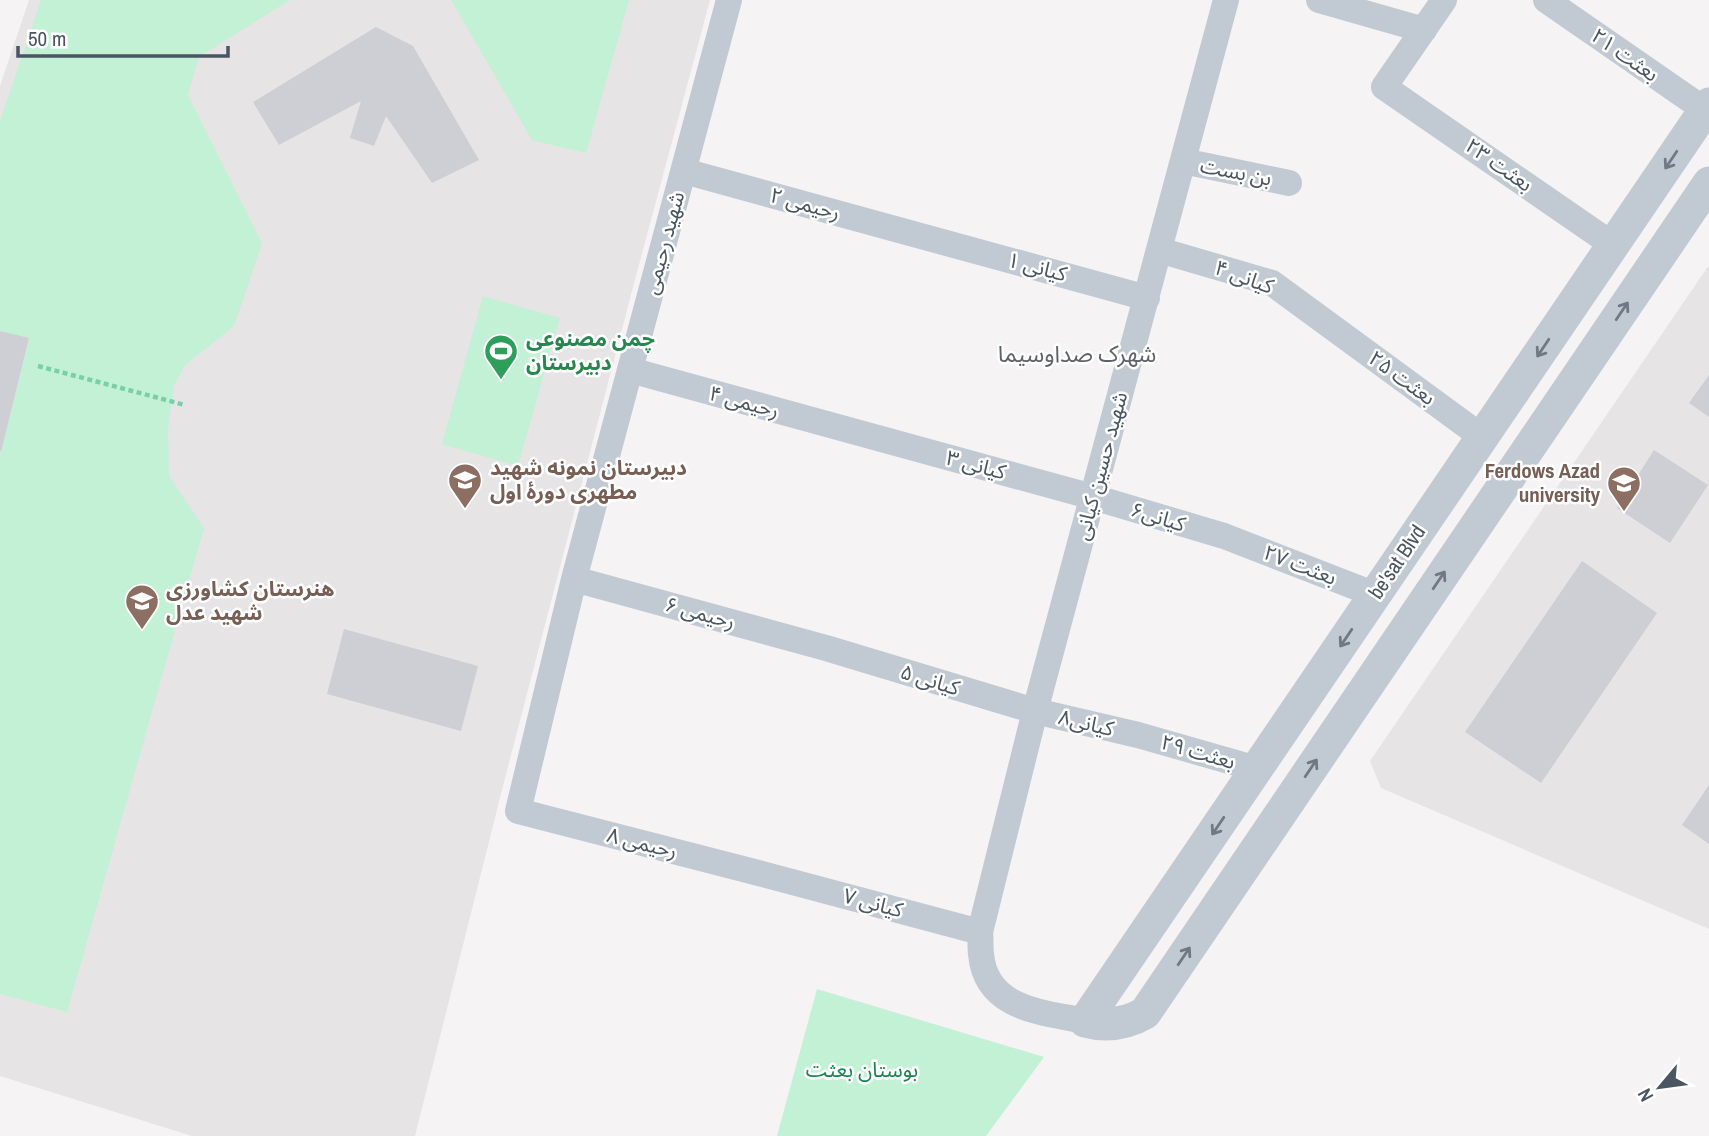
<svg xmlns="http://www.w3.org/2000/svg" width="1709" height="1136" viewBox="0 0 1709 1136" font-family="'Archivo Narrow','Noto Sans Arabic',sans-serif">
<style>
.education{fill:#e6e4e5}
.green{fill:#c3f1d5}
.building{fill:#cdcfd5}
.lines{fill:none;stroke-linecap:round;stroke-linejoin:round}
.path{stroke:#7ad0a6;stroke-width:4.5;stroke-dasharray:5 3.5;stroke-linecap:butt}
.minor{stroke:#c1cad2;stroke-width:26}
.tertiary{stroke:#c1cad2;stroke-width:33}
.oneway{stroke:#6e7983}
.labels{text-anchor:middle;stroke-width:5;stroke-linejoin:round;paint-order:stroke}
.street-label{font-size:21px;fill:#4a5661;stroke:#fff}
.leisure-label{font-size:21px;font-weight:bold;fill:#27864d;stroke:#fff;text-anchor:start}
.education-label{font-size:21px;font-weight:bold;fill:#785e54;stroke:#fff;text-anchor:start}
.park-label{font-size:21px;fill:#17864f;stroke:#fff}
.neighbourhood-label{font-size:23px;fill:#5f6368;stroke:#fff}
</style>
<rect width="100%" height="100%" fill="#f5f3f3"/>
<path class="education" d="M29 0H710L632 291 504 782 415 1136H192L0 1076V86Z
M1709 265V929L1381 788 1370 761Z"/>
<path class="green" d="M41 0H290L199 57 188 95 262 243 234 326 185 365 174 386 168 429 169 476 204 528 67 1012 0 994V456L29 339 0 331V121Z
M451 0H629L586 153 532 140Z
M483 296 560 318 518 466 442 444Z
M817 989 1044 1057 986 1136H777Z"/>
<path class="building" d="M376 27 413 46 479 160 432 183 386 116 374 146 350 138 361 101 279 145 253 102Z
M0 331 29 338 1 452 0 451Z
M1709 375V417L1689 403Z
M1654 450 1708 485 1670 543 1617 508Z
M1582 561 1657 613 1541 783 1465 732Z
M344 629 478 666 461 731 327 694Z
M1709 785V844L1682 825Z"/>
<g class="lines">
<path class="path" d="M38 366 185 405"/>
<path class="minor" d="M729 0 574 579 518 811 766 875 980 932
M1319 0 1424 30
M1444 0 1384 87 1613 245
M1546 0 1705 110
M1183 161 1289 183
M684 171 1147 298
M1159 250 1272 283 1482 437
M630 370 1093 497 1224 536 1376 595
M574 579 826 648 1035 711 1138 735 1257 769
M1085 1021C1043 1012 986 1010 981 954 980 947 981 939 980 932L1035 711 1226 0"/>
<path class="tertiary" d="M1709 104 1085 1021C1107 1027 1126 1024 1145 1013L1709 183"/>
</g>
<defs><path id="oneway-shaft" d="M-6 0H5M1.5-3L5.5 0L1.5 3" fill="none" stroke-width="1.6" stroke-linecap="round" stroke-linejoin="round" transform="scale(1.75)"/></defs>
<g class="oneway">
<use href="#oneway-shaft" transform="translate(1671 160) rotate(124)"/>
<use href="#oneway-shaft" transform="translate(1622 311) rotate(-56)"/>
<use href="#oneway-shaft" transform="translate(1543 348) rotate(124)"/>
<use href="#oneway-shaft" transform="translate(1439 580) rotate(-56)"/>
<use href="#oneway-shaft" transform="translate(1346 638) rotate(124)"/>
<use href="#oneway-shaft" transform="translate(1311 768) rotate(-56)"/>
<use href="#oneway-shaft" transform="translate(1218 826) rotate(124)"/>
<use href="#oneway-shaft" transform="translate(1184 956) rotate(-56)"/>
</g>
<defs>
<g id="stadium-pin" transform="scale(1.75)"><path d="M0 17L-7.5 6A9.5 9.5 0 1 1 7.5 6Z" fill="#2e9e5b" stroke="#fff"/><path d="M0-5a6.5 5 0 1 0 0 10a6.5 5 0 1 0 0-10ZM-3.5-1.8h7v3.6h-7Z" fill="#fff"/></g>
<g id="school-pin" transform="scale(1.75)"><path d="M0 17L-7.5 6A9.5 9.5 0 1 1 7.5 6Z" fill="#8d6e63" stroke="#fff"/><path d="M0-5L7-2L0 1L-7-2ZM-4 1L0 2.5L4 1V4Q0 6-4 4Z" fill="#fff"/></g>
<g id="university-pin" transform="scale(1.75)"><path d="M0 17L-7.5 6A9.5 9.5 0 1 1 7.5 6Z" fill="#8d6e63" stroke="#fff"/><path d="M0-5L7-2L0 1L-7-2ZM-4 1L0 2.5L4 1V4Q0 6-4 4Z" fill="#fff"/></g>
</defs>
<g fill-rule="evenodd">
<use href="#stadium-pin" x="501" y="351"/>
<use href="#school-pin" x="465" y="480"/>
<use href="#university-pin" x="1624" y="483"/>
<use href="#school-pin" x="142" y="601"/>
</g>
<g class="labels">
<g class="street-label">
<text transform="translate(1625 55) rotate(35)" y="7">بعثت ۲۱</text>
<text transform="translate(1499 165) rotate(35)" y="7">بعثت ۲۳</text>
<text transform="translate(1236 172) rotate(11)" y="7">بن بست</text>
<text transform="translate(805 204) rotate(15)" y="7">رحیمی ۲</text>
<text transform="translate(664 243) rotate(-75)" y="7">شهید رحیمی</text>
<text transform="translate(1037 267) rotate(15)" y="7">کیانی ۱</text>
<text transform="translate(1244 277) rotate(20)" y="7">کيانی ۴</text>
<text transform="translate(1402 378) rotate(36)" y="7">بعثت ۲۵</text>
<text transform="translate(744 402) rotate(15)" y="7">رحیمی ۴</text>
<text transform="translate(976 465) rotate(15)" y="7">کیانی ۳</text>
<text transform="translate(1101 466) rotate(-75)" y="7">شهید حسین کیانی</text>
<text transform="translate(1158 517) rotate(17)" y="7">کیانی۶</text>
<text transform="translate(1397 562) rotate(-56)" y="7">be'sat Blvd</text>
<text transform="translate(1300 565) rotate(21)" y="7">بعثت ۲۷</text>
<text transform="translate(700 613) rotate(15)" y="7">رحیمی ۶</text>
<text transform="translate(930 680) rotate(17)" y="7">کیانی ۵</text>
<text transform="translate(1086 723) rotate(13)" y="7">کیانی۸</text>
<text transform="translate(1198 752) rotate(16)" y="7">بعثت ۲۹</text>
<text transform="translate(642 843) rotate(14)" y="7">رحیمی ۸</text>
<text transform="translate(873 903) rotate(15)" y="7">کیانی ۷</text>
</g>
<g class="leisure-label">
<text x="526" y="346">چمن مصنوعی<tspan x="526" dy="24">دبیرستان</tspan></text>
</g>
<g class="education-label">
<text x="490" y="475">دبیرستان نمونه شهید<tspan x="490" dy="24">مطهری دورهٔ اول</tspan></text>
<text x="1600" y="478" text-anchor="end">Ferdows Azad<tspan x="1600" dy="24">university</tspan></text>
<text x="166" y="596">هنرستان کشاورزی<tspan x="166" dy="24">شهید عدل</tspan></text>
</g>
<g class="park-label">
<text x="862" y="1077">بوستان بعثت</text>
</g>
<g class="neighbourhood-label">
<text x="1077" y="362">شهرک صداوسیما</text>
</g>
</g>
<g transform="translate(1660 1087) rotate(241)" stroke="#ffffff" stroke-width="5" paint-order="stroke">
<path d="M0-5L12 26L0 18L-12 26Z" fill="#4a5661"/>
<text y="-10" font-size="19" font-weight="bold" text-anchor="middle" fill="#4a5661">N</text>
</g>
<path d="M18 46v10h210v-10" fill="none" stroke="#4a5661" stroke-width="3.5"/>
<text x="28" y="46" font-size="21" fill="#4a5661" stroke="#ffffff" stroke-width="5" paint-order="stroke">50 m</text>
</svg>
